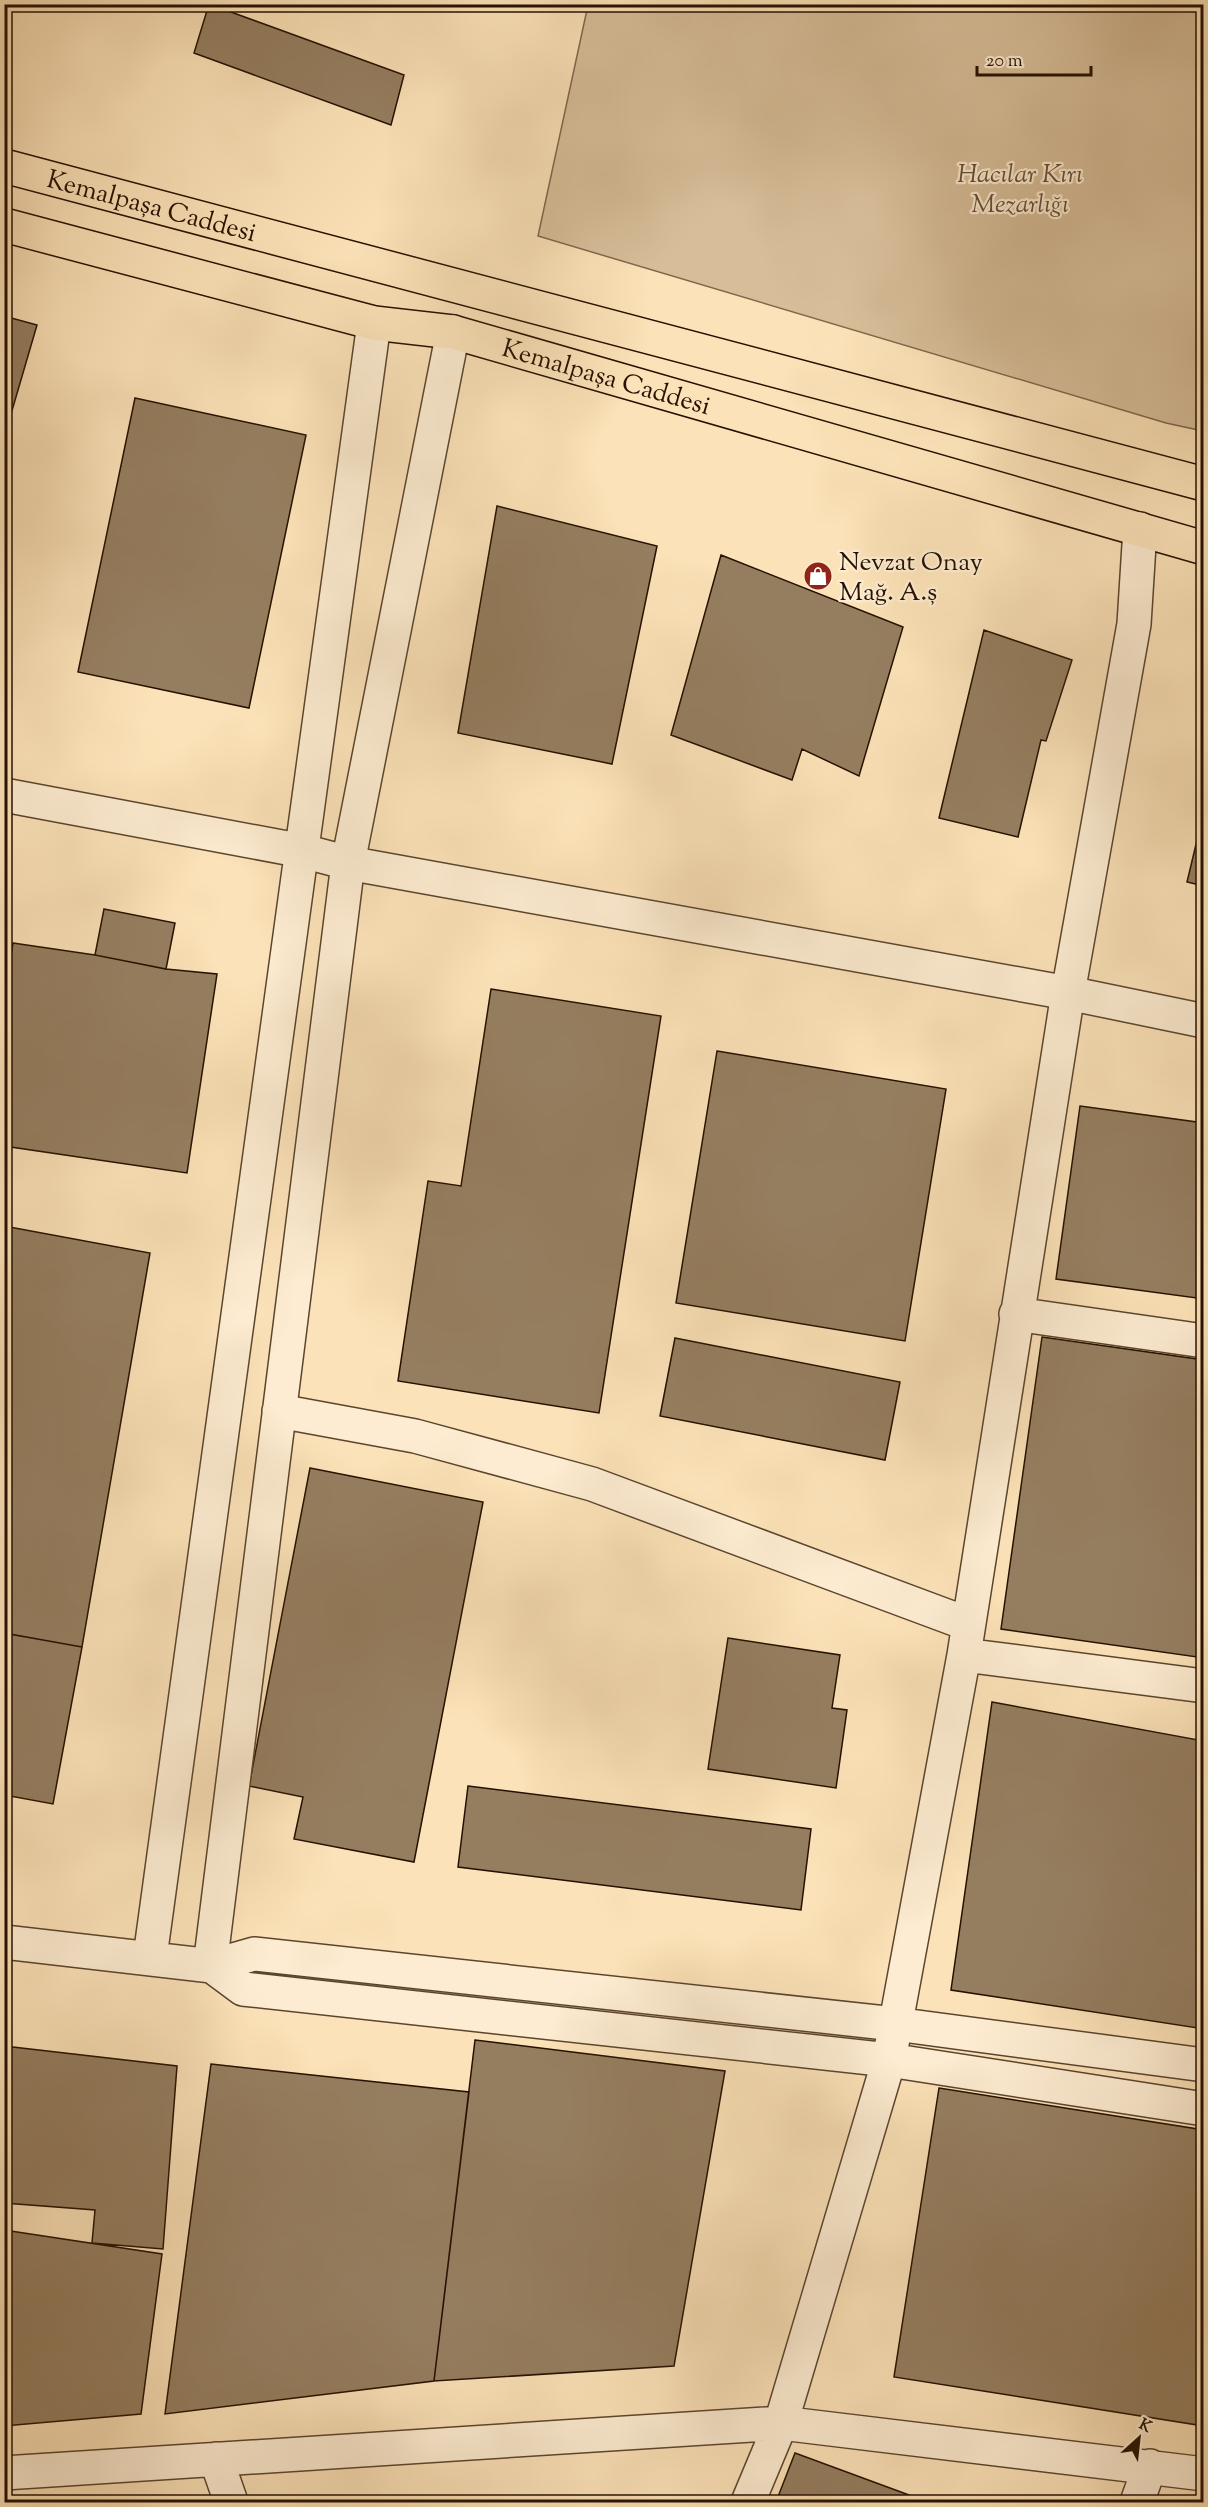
<svg xmlns="http://www.w3.org/2000/svg" width="1208" height="2507" viewBox="0 0 1208 2507" font-family="'Sorts Mill Goudy',serif">
<style>
.green{fill:#d7be99;stroke:#7e684d;stroke-width:1.5}
.building{fill:#957e60;stroke:#251101;stroke-width:1.5}
.lines{fill:none;stroke-linecap:round;stroke-linejoin:round}
.minor-casing{stroke:#5b452f;stroke-width:36}
.major-casing{stroke:#251101;stroke-width:36}
.minor{stroke:#fdecd1;stroke-width:33}
.major{stroke:#fce2b8;stroke-width:33}
.labels{text-anchor:middle;stroke-width:4.5;stroke-linejoin:round;paint-order:stroke}
.park-label{font-size:26px;font-style:italic;fill:#634e36;stroke:#fdecd1}
.street-label{font-size:26px;fill:#251101;stroke:#fdecd1}
.poi-label{font-size:26px;fill:#251101;stroke:#fdecd1;text-anchor:start}
</style>
<rect width="100%" height="100%" fill="#fce2b8"/>
<filter id="stains"><feTurbulence type="fractalNoise" baseFrequency=".00333" numOctaves="4"/><feColorMatrix values="0 0 0 0 .2 0 0 0 0 .09 0 0 0 0 .02 0 0 0 .5 -.17"/></filter>
<radialGradient id="worn" r=".72"><stop offset=".6" stop-color="#630" stop-opacity="0"/><stop offset="1" stop-color="#630" stop-opacity=".3"/></radialGradient>
<path class="green" d="M588 5H1203V431L1166 423 538 236Z"/>
<path class="building" d="M209 4 404 75 391 125 194 53Z
M4 316 37 325 4 438Z
M135 398 306 435 249 708 78 672Z
M497 506 657 546 612 764 458 733Z
M721 555 903 627 859 776 802 749 792 780 671 735Z
M984 630 1072 660 1046 741 1041 740 1018 837 939 818Z
M1204 811V886L1187 882Z
M104 909 175 923 166 969 95 955Z
M13 943 95 955 166 969 217 974 187 1173 4 1146V1001Z
M491 989 661 1016 599 1413 398 1381 428 1181 461 1186Z
M717 1051 946 1089 905 1341 676 1303Z
M1080 1106 1204 1123V1299L1056 1279Z
M4 1226 150 1253 82 1647 4 1633Z
M1042 1337 1204 1360V1658L1001 1629Z
M675 1338 900 1382 885 1460 660 1416Z
M310 1468 483 1502 414 1862 294 1839 303 1797 249 1786Z
M4 1633 82 1647 53 1804 4 1795Z
M728 1638 840 1655 832 1708 847 1710 836 1788 708 1769Z
M992 1702 1204 1741V2029L951 1990Z
M468 1786 811 1829 801 1910 458 1867Z
M475 2040 725 2071 674 2366 434 2381Z
M4 2046 177 2066 163 2249 92 2243 95 2210 4 2203Z
M211 2064 469 2092 434 2381 165 2414Z
M939 2088 1204 2130V2426L894 2377Z
M4 2230 162 2254 141 2414 4 2426Z
M795 2453 928 2502H776Z"/>
<g class="lines">
<g class="minor-casing">
<path id="minor" d="M4 795 303 851 348 863 1068 993 1204 1021
M1016 1314 1204 1341
M279 1411 415 1436 592 1484 968 1624
M964 1655 1204 1686
M4 1942 212 1966 254 1954 895 2024 1204 2065
M150 1957 374 323
M210 1966 348 863 453 332
M212 1966 243 1989 889 2060 1204 2109
M216 2459 231 2502
M4 2473 781 2423 1204 2474
M748 2502 781 2423 889 2060 964 1655 1068 993 1134 624 1140 529
M1137 2502 1150 2466"/>
</g>
<g class="major-casing">
<g id="major">
<path id="s1" d="M4 166 1204 484"/>
<path id="s2" d="M4 225 374 323 453 332 1204 548"/>
</g>
</g>
<use href="#minor" class="minor"/>
<use href="#major" class="major"/>
</g>
<defs>
<g id="shop-disc" transform="scale(1.5)"><circle r="9.5" fill="#8f2418" stroke="#fdecd1"/><path d="M-5-2.5h2.3a2.7 3.5 0 0 1 5.4 0H5L5.5 6h-11ZM-1.5-2.5h3a1.5 2.3 0 0 0-3 0Z" fill="#fff"/></g>
</defs>
<g fill-rule="evenodd">
<use href="#shop-disc" x="818" y="576"/>
</g>
<g class="labels">
<g class="park-label">
<text x="1020" y="182">Hacılar Kırı<tspan x="1020" dy="30">Mezarlığı</tspan></text>
</g>
<g class="street-label">
<text dy="9" stroke="none"><textPath href="#s1" startOffset="153">Kemalpaşa Caddesi</textPath></text>
<text dy="9" stroke="none"><textPath href="#s2" startOffset="622">Kemalpaşa Caddesi</textPath></text>
</g>
<g class="poi-label">
<text x="839" y="570">Nevzat Onay<tspan x="839" dy="30">Mağ. A.ş</tspan></text>
</g>
</g>
<rect width="1208" height="2507" fill="none" stroke="#fce2b8" stroke-width="24"/>
<rect x="6" y="6" width="1196" height="2495" fill="none" stroke="#251101" stroke-width="3"/>
<rect x="12" y="12" width="1184" height="2483" fill="none" stroke="#251101" stroke-width="1.5"/>
<g transform="translate(1139 2438) rotate(27)" stroke="#fdecd1" stroke-width="4.5" paint-order="stroke">
<path d="M0-4.5L10 22L0 15L-10 22Z" fill="#251101"/>
<text y="-9" font-size="16" font-weight="bold" text-anchor="middle" fill="#251101">K</text>
</g>
<path d="M977 66v9h114v-9" fill="none" stroke="#251101" stroke-width="3"/>
<text x="986" y="66" font-size="18" fill="#251101" stroke="#fdecd1" stroke-width="4.5" paint-order="stroke">20 m</text>
<rect width="100%" height="100%" filter="url(#stains)"/>
<rect width="100%" height="100%" fill="url(#worn)"/>
</svg>
